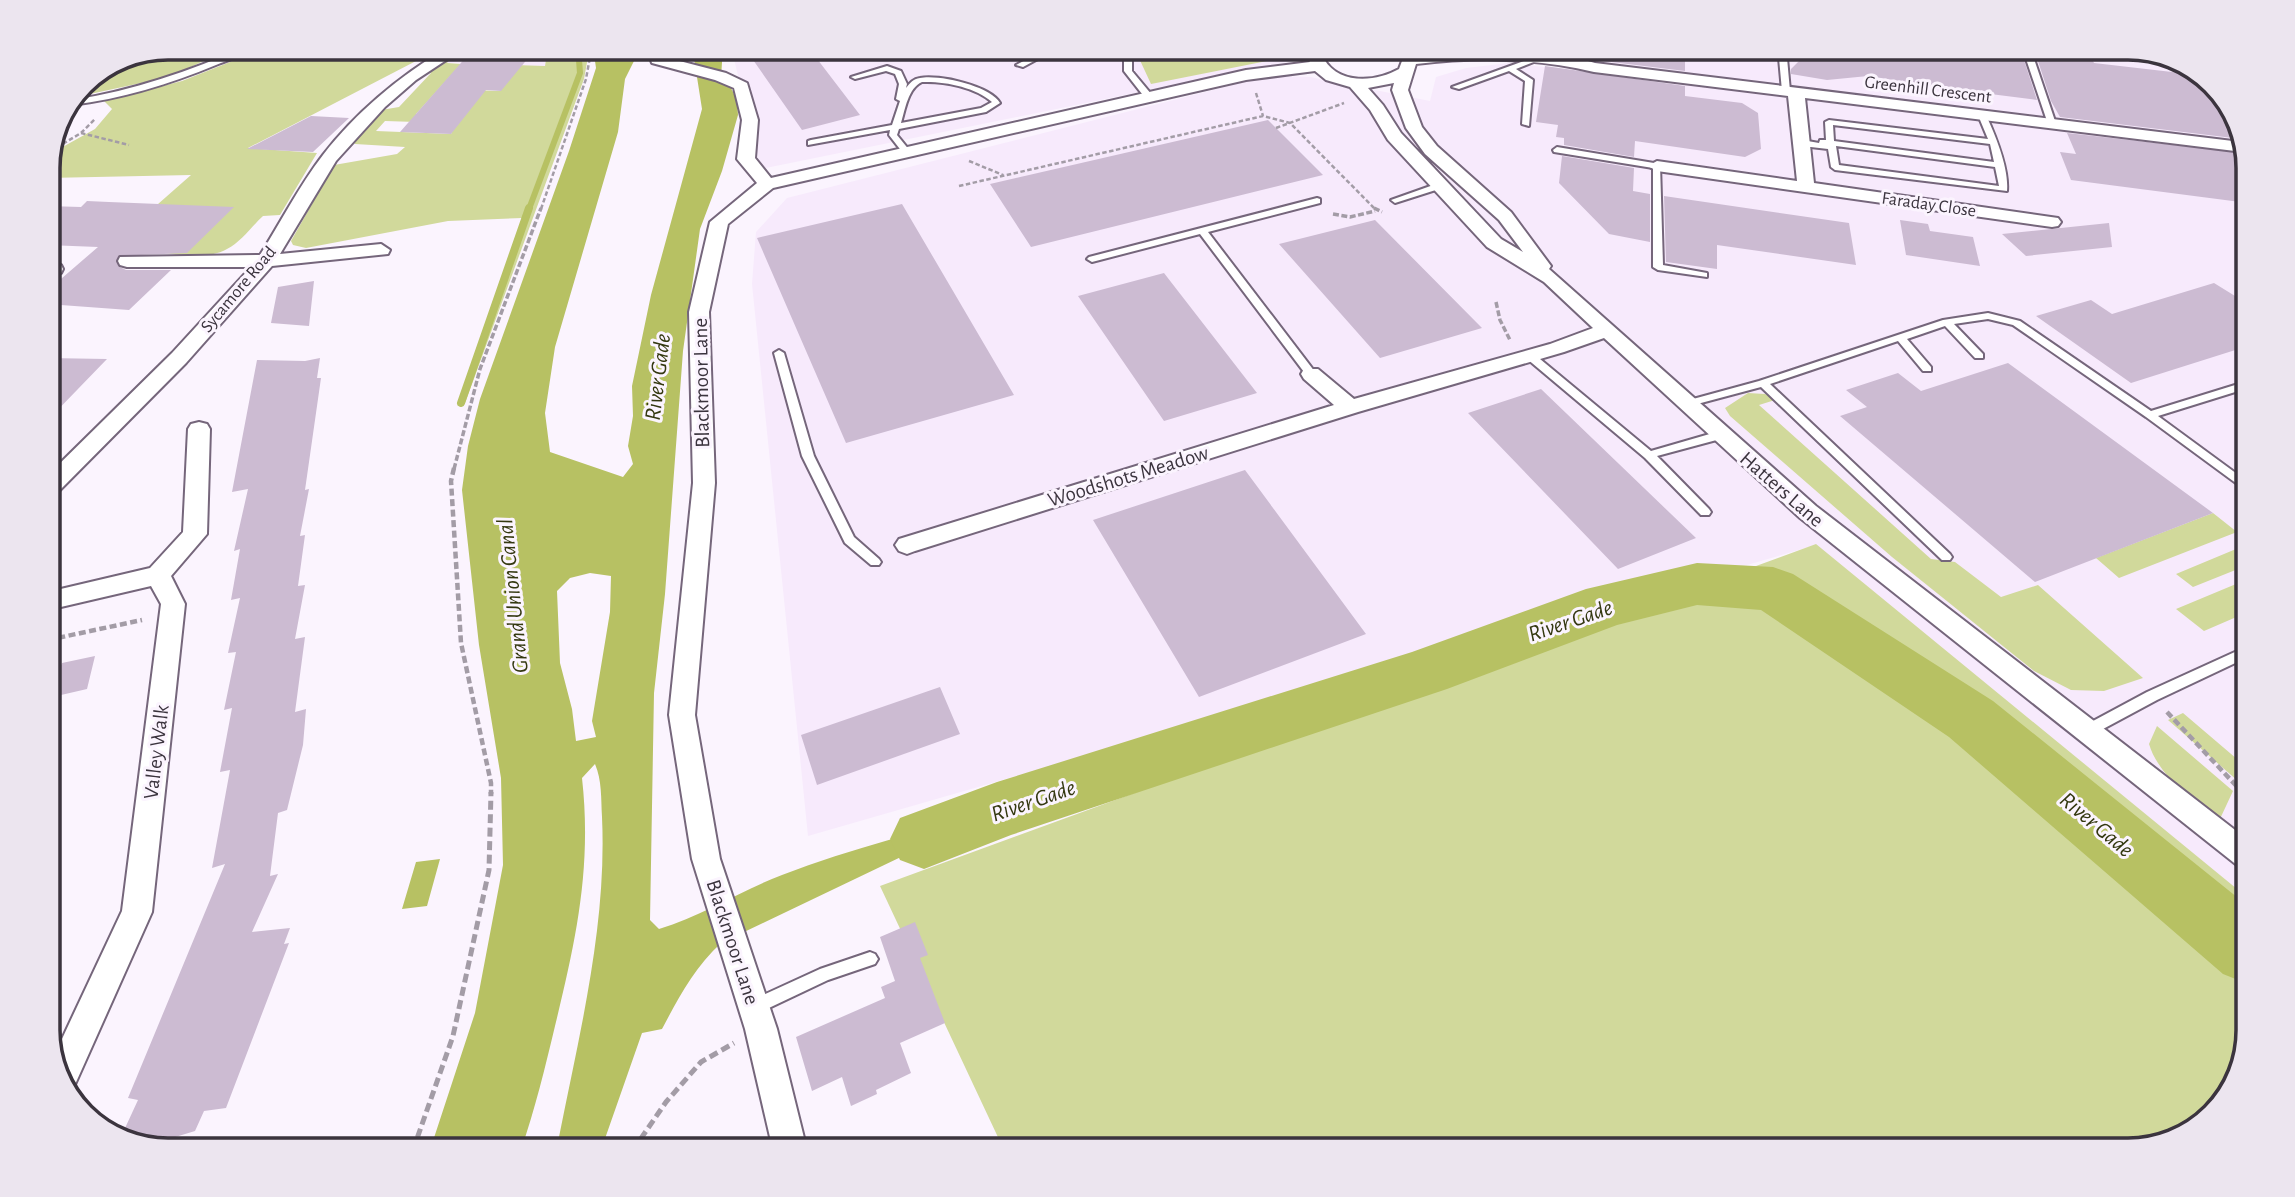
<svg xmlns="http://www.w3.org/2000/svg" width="2295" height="1197" viewBox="0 0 2295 1197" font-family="'Alegreya Sans',sans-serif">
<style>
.built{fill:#f7eafc}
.green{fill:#d1d99b}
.water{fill:#b7c163;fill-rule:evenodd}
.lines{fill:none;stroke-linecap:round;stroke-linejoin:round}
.stream-far1{stroke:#b7c163;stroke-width:6}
.stream{stroke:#b7c163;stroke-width:8}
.river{fill:#b7c163;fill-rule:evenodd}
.building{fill:#ccbbd2}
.lane-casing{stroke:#75667b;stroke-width:4}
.street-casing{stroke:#75667b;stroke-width:4}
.path-far3{stroke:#a39ca6;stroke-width:2.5;stroke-dasharray:4.5 2.5;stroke-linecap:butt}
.path-far2{stroke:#a39ca6;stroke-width:3.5;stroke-dasharray:6 2.5;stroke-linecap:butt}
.path-far1{stroke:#a39ca6;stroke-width:4.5;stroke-dasharray:7 3.5;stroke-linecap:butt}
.path{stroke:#a39ca6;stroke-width:5;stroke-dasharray:9 4.5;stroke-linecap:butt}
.lane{fill:#fff;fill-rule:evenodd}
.street{fill:#fff;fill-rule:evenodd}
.labels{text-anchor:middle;stroke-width:6;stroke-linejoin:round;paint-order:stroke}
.far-street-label{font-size:18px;fill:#3b343e;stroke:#fbf4fe}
.street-label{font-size:21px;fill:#3b343e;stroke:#fbf4fe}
.water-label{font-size:23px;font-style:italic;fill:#343810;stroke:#fbf4fe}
.rim{fill:none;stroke:#3b343e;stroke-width:3.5}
</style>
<rect width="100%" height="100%" fill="#fbf4fe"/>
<path class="built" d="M467 47H548L545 66 446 63Z
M731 47H1304L1297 60 761 169Z
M1578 47H2128L2181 60 2228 101 2248 160V899L1816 545 808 836 752 284 756 232 787 198 1268 76 1310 77 1430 101 1436 77 1466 68 1509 63 1572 70Z"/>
<path class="green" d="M167 47H234L169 77 90 94C117 54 120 57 167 47Z
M268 47H443L248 148 317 153 280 215 263 216C252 226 241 242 227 249 199 265 145 249 116 241L191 175 47 178 50 154 95 129 112 109 104 101 182 81Z
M548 47H585L588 57 584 79 465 403H461L522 218 448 221 306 248 293 245 291 241 334 165 397 154 405 147 355 144 352 141 381 110 399 107 431 73 427 68 454 55 447 63 461 64 416 114V122L385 121 376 131 451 134 469 90 501 91 485 64 545 66Z
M1166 47H1297L1292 56 1151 84 1138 56Z
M1748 393 1765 394 1775 400 1759 405 1931 559 1955 562 2001 597 2038 585 2143 678 2104 691 2071 690 2034 671 1892 557 1730 416 1725 408Z
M2213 513 2237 532 2119 578 2096 558Z
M1816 544 2248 898V1030L2235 1083 2188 1133 2128 1150H1004L880 886Z
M2248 544V565L2193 587 2176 574Z
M2248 579V612L2204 631 2176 609Z
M2183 713 2244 765 2238 781 2168 720Z
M2157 726 2233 791 2219 821C2194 802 2158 775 2149 744Z"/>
<path class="water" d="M593 47H637L635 59 625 79 618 132 555 347 545 413 550 452 623 477 633 464 628 446 633 416 632 386 651 295 702 109 694 58 678 47H723L721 78 728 82 737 100 738 115 722 171 700 229 683 351 665 594 654 693 650 920 659 929C702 916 740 891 782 875 852 848 925 830 997 811L721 943C694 968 679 997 662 1029L642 1033 601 1150H554L559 1137C580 1031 607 925 602 817 601 799 602 780 595 764L582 778C592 867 576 940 555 1026 545 1068 535 1109 521 1150H430L475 1013 503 865 501 778 479 645 462 490 468 446 480 399 569 151 596 68ZM590 573 611 576 610 612 592 721 596 737 576 741 572 709 560 663 557 591 570 578Z
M440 859 427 906 402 909 416 862Z"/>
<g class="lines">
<path class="stream-far1" d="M529 209 580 73 578 47"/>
<path class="stream" d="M461 403 529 208"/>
<path class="river" d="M1697 563 1773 567 1793 574 1993 701 2248 906V984L2223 974 1949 737 1761 610 1697 605 1617 625 1447 689 1011 835 924 869 900 860 890 839 900 818 997 782 1412 652 1586 589Z"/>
</g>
<path class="building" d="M475 47H532L524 57H529L501 91 486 90 451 134 400 132Z
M744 47H808L860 115 802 130Z
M1547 47H1685V71L1595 60 1547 51Z
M1803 47H1941L2023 57 2037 100 1895 82 1894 80 1868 76 1827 80 1791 74V69L1804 56Z
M2038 47 2087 49 2094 63 2198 75 2228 101 2241 139 2060 117 2051 101 2037 58 2043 59Z
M1545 66 1685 86V96L1742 103 1758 113 1761 149 1745 157 1635 141 1634 157 1564 145V138L1556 137 1558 125 1536 122Z
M311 116 349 118 313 152 247 149Z
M1268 120 1323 175 1031 247 990 184Z
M2067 133 2245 153 2248 203 2071 180 2060 152 2076 154Z
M1562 156 1634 168 1633 191 1650 194V242L1609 234 1559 183Z
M1664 196 1849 223 1856 265 1717 245V269L1666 262Z
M87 201 109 202 234 207 187 253 118 256V266L126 270H171L129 310 47 304V291L98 247 47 245V206L81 207Z
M902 204 1014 395 846 443 757 238Z
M1375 220 1482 328 1380 358 1279 244Z
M1900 220 1928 224 1930 231 1973 237 1980 266 1906 255Z
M2109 223 2112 247 2026 256 2002 234Z
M1164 273 1257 393 1164 421 1078 296Z
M314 281 309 326 271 323 278 287Z
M2214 283 2248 304V346L2131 383 2036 316 2091 300 2112 314Z
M47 358 107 359 47 421Z
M320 358 317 378H321L305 490 309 489 300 536 305 535 298 586 305 585 295 639 305 637 295 712 306 709 303 745 287 810 278 813 270 876 278 874 252 932 290 928 284 944 289 943 226 1108 204 1111 195 1131 172 1138 166 1150 120 1139 138 1100 128 1098 225 864 212 868 230 770 220 772 232 708 224 710 236 652 228 653 240 598 231 600 240 549 234 551 248 489 232 492 257 360 305 361Z
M2008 363 2213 513 2035 582 1840 416 1867 407 1846 390 1898 373 1921 391Z
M1541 389 1696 538 1618 569 1468 413Z
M1245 470 1366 634 1199 697 1093 520Z
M95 656 87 689 48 698V670L60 668 62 663Z
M940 687 960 734 817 785 801 735Z
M915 922 928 955 920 958 945 1023 900 1043 911 1073 876 1090 877 1094 851 1106 842 1077 812 1091 796 1037 885 998 881 987 895 981 880 937Z"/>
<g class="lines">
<g class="lane-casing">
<path id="lane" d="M245 47H256C244 55 229 60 216 65 170 84 121 99 72 105L74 100C134 90 190 71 245 47Z
M1050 47H1060L1023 67 1016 65Z
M1121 47 1132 49V71L1152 95V99H1146L1124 71V50Z
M1778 47H1786L1790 91 1786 93 1782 91Z
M2022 47H2030L2056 124 2055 126 2048 124Z
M1532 58 1539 60 1516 69 1533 80 1529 126 1522 124 1525 81 1509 71 1459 89 1452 87Z
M887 66 901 71 907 84 906 88C910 83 913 79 920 78 938 74 991 86 1000 103L986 112 899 129 897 135 910 151 906 154 903 153 889 135 890 130 808 145V141L811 140 892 125 900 101 896 99 899 84 895 74 886 71 855 79 851 77ZM922 82C944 81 975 87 992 102L981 108 901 123C905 110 908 88 922 82Z
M1979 113 1986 115C1996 137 2009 168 2007 191L1835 170 1831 167 1828 149 1802 146 1798 143 1802 140 1819 143 1820 140H1826L1825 122 1829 120 1988 139 1978 115ZM1833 125 1990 144 1994 162 1834 141ZM1836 146 1995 167 1999 186 1839 165Z
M1557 147 1660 164 1663 265 1707 273V277L1658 270 1653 267V168L1554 152 1553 150Z
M1439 183 1442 184V188L1395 203 1391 200Z
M1317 198 1320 199V203L1208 232 1315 372V376H1307L1200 234 1092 262 1087 259 1089 257Z
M1988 313 2020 321 2151 411 2248 381V388L2158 416 2248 482V492L2146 417 2013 325 1988 319 1954 324 1983 354V358H1975L1945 326 1907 339 1931 367V371H1923L1898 341 1770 384 1950 554 1952 557 1950 560H1942L1761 387 1686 407 1681 404 1682 402 1759 381 1943 320Z
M779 350 784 353 814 456 854 537 879 559 881 562 879 565H871L845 543 802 456 774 353Z
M1530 353 1534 354 1651 451 1720 431 1724 432 1725 435 1724 438 1657 456 1709 509 1711 512 1709 515H1701L1645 458 1526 358V354Z
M2248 646V657L2157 700 2090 736 2085 738 2080 736 2078 732 2080 728 2147 692Z
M870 952 875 954 878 959 875 964 828 980 754 1015 748 1012 746 1007 748 1002 820 969Z"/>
</g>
<g class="street-casing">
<path id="street" d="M448 47H466L416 80 385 107 336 161 280 254 381 244 390 250 388 254 272 266 186 363 56 494 48 496V475L172 353 251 267H127L120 265 118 261 120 257 260 255C281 222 299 186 323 155 357 111 400 76 448 47Z
M646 47H661L664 57 726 73 747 83 758 120 755 158 771 178 1246 70 1310 62 1308 59 1315 47H1330L1324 59C1339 85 1376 82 1399 69L1402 61 1390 47H1406L1414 55C1467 49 1544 47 1595 63L2241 142 2243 152 1805 98 1814 183 2058 218 2061 222 2058 226 2052 227 1657 171 1648 166 1657 161 1797 181 1788 96 1594 72C1538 58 1474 57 1416 64L1408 90 1422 127 1437 146 1511 212 1551 266 1549 269 1816 506 2248 840V870L2238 866 1800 518 1604 338 1564 352 1358 412 915 551 907 554 899 551 895 545 899 539 1334 405 1304 379 1301 374 1304 369H1318L1354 399 1550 344 1593 328 1544 282 1487 247 1388 140 1370 110 1350 87 1326 80 1315 71 1246 80 773 188 728 224 709 312 715 483 695 715 720 859 777 1029 807 1150H773L745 1029 692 859 669 715 693 483 689 312 710 222 757 183 737 159 742 120 734 88 715 80 652 63ZM1394 83 1392 90 1406 128 1425 154 1499 220 1523 252 1501 239 1401 133 1383 105 1368 88Z
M47 261 61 265 63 269 61 273H47Z
M199 422 207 424 210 429 207 534 171 576 185 604 152 912 73 1089 66 1091 54 1056 122 911 161 604 151 586 48 610V592L150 568 183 532 188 429 191 424Z"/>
</g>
<path class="path-far3" d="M103 77 114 61
M1256 93 1263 116
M1276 128 1344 103
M81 133 129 145
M51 151 81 133 95 119
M969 161 1003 175
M959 186 1263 116 1290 123 1375 209
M541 209 586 79 590 57 587 47"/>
<path class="path-far2" d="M1374 208 1382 212
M1333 214 1350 217 1375 211
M1496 302 1500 320 1510 340
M454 469 480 369 541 208"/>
<path class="path-far1" d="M454 468 451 481 461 643 491 783V794
M48 640 142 620
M2167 712 2244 794"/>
<path class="path" d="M2239 815 2243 792
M413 1150 453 1036 489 870 491 792
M633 1150 666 1102 701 1062 734 1043"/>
<use href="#lane" class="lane"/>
<use href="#street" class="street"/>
</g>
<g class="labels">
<g class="far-street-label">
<text transform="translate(1928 89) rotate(7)" y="6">Greenhill Crescent</text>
<text transform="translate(1929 204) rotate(8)" y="6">Faraday Close</text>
<text transform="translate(238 289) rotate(-50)" y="6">Sycamore Road</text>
</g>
<g class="street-label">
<text transform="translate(701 383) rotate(-91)" y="7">Blackmoor Lane</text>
<text transform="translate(1128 476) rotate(-17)" y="7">Woodshots Meadow</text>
<text transform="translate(1782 489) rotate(41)" y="7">Hatters Lane</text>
<text transform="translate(156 752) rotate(-83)" y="7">Valley Walk</text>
<text transform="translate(733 942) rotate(72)" y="7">Blackmoor Lane</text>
</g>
<g class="water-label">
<text transform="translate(657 377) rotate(-83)" y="8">River Gade</text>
<text transform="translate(512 596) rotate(-96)" y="8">Grand Union Canal</text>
<text transform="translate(1570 620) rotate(-19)" y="8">River Gade</text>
<text transform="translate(1033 800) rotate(-19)" y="8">River Gade</text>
<text transform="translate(2097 824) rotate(40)" y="8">River Gade</text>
</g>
</g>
<path d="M0 0H2295V1197H0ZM168 60H2128A108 108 0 0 1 2236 168V1030A108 108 0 0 1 2128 1138H168A108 108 0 0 1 60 1030V168A108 108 0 0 1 168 60Z" fill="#ece5ef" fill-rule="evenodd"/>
<path class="rim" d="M168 60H2128A108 108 0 0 1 2236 168V1030A108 108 0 0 1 2128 1138H168A108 108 0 0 1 60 1030V168A108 108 0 0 1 168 60Z"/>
</svg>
